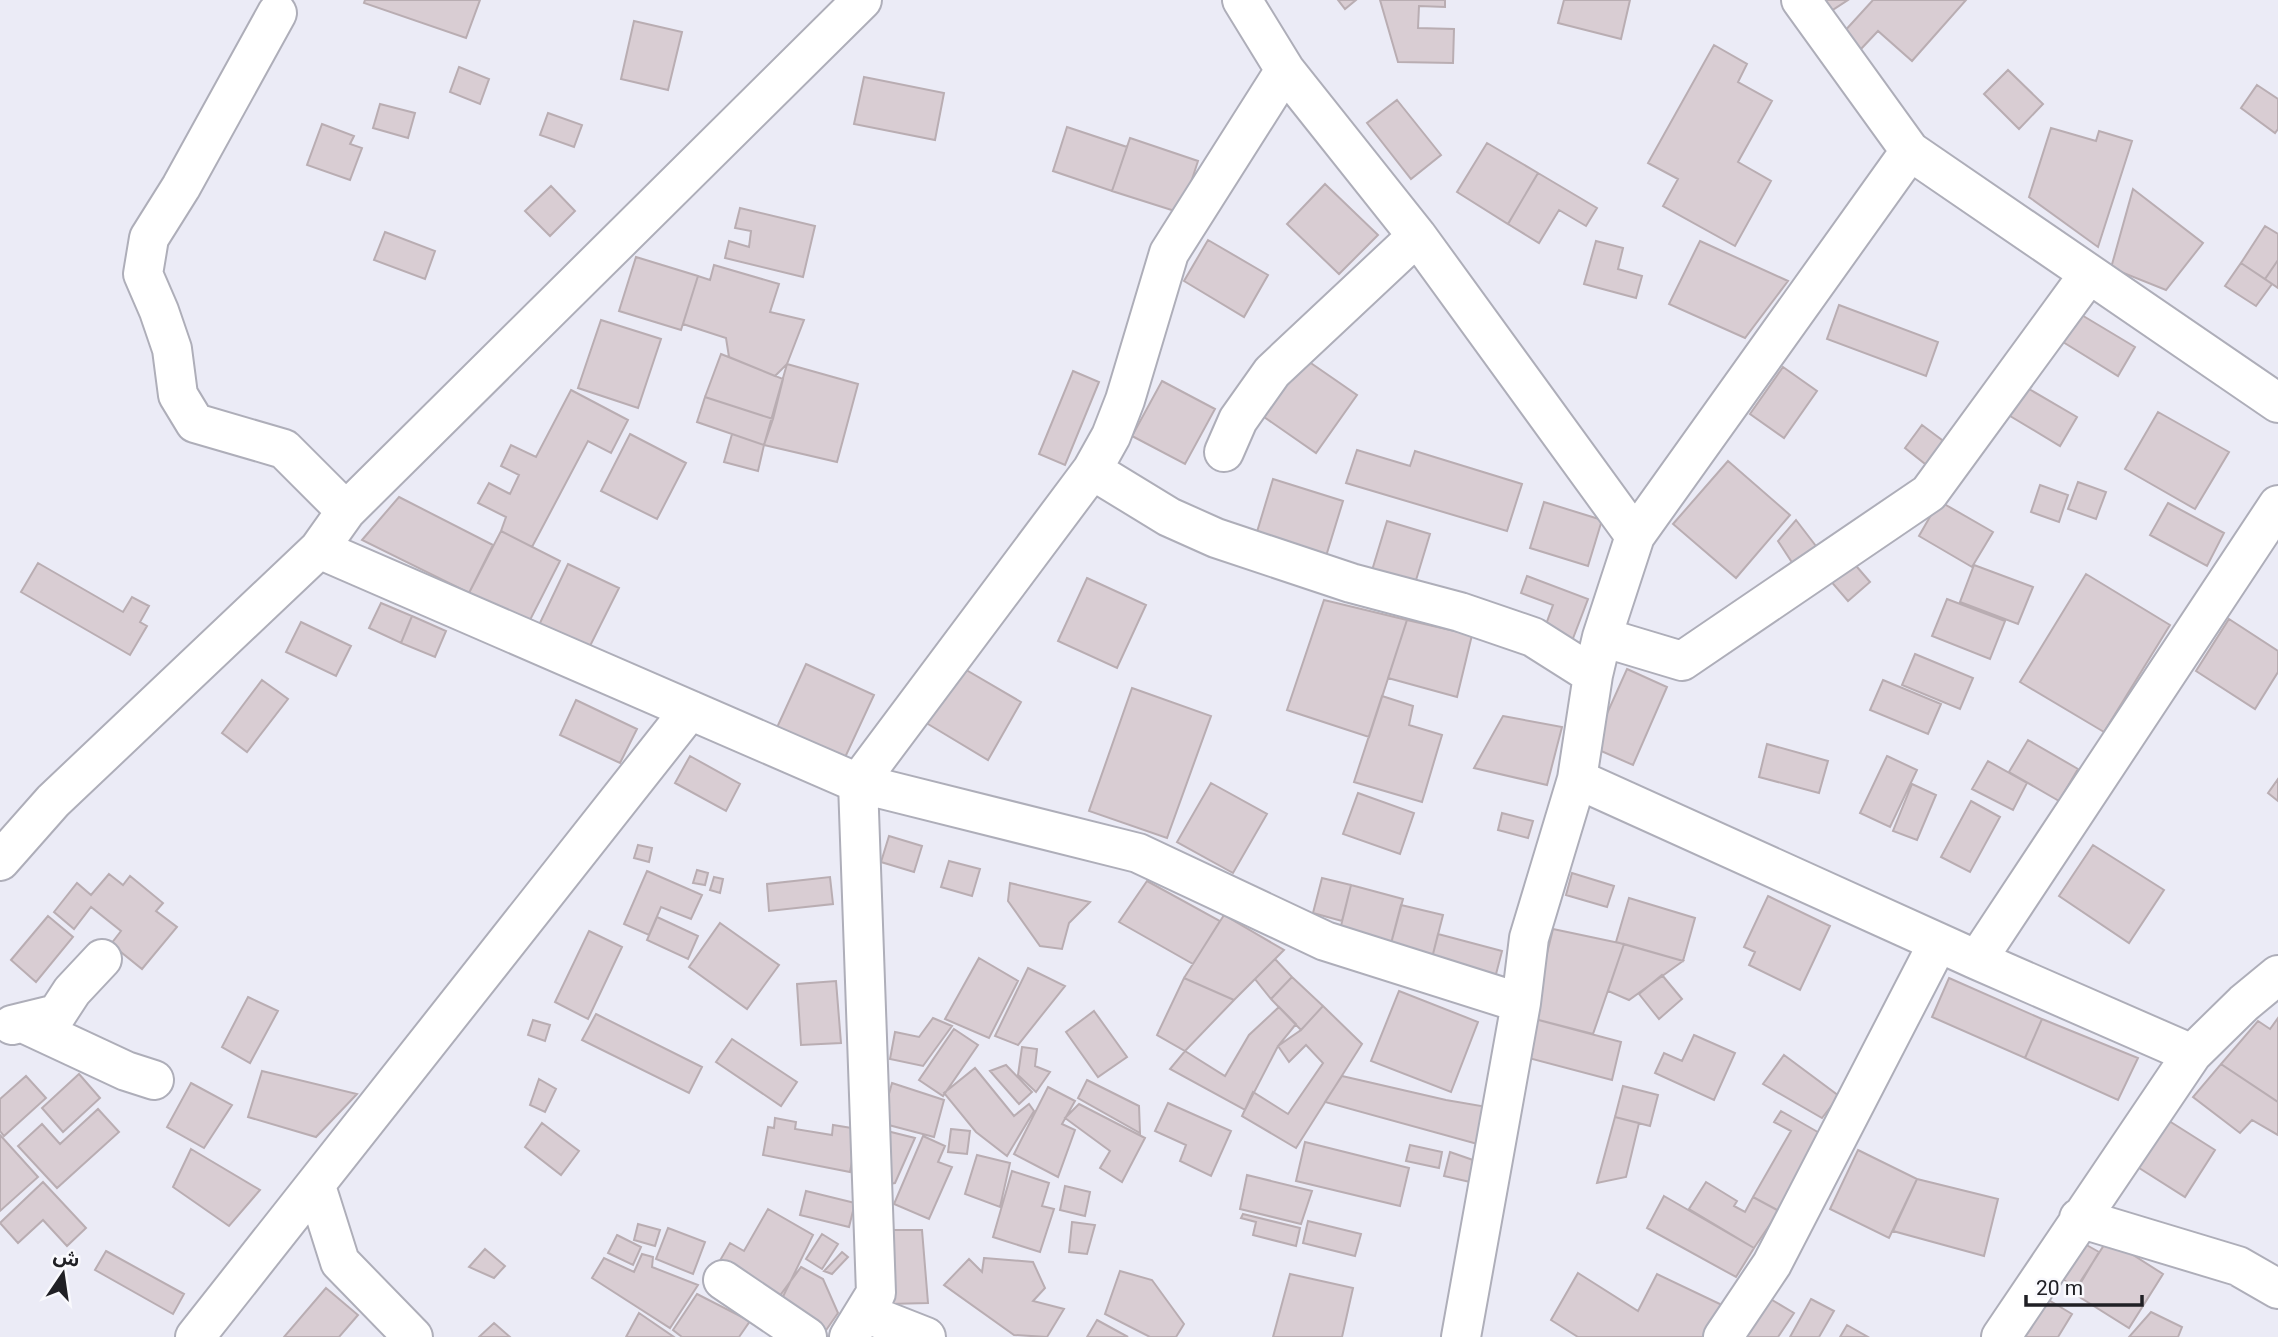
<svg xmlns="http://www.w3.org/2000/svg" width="2278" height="1337" viewBox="0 0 2278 1337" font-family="Roboto,'Noto Sans Arabic',sans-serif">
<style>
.building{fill:#d9cdd3;stroke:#b9adb2;stroke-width:2}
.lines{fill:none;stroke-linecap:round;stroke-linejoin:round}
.minor-casing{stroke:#aeaeb9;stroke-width:42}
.minor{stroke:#fff;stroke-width:38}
</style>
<rect width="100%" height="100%" fill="#ebebf6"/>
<path class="building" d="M365 0H480L466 38 364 3Z
M1338 0H1356L1345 9Z
M1380 0H1445V7L1419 6 1418 28 1454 29 1453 63 1398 62Z
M1564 0H1630L1621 39 1558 23Z
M1824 0H1848L1831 11Z
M1873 0H1966L1912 61 1878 31 1860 50 1842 34Z
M634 21 682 32 668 90 621 79Z
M1714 45 1747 64 1738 82 1772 101 1738 162 1771 181 1735 246 1663 206 1678 179 1648 163Z
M459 67 489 79 480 104 450 92Z
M2008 70 2043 104 2019 129 1984 94Z
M864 77 944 93 935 140 854 124Z
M2257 85 2278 99V129L2275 133 2241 108Z
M1397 100 1441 155 1411 179 1367 123Z
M380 104 415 113 408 138 373 128Z
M548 113 582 125 574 147 540 135Z
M322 124 354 136 350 144 362 148 350 180 307 165Z
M1067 127 1127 147 1112 191 1053 171Z
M2051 128 2096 141 2099 131 2132 141 2098 247 2029 197Z
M1130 138 1198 161 1181 213 1112 191Z
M1487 143 1538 173 1508 224 1457 192Z
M1538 173 1597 208 1586 226 1559 210 1539 243 1508 224Z
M1325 184 1378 235 1339 274 1287 224Z
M551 186 575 211 550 236 525 211Z
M2133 189 2203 243 2166 290 2111 268Z
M740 208 815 226 803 277 725 258 729 241 749 247 751 231 735 228Z
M2265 226 2278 234V260L2265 279 2241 263Z
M385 232 435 251 425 279 374 260Z
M1208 240 1268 275 1244 317 1184 281Z
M1596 241 1623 248 1618 269 1642 276 1636 298 1584 284Z
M1700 241 1788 281 1745 338 1669 304Z
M636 257 698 276 681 330 619 311Z
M2278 260V288L2265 279Z
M2241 263 2272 284 2256 306 2225 286Z
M714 265 779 284 770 312 804 320 787 364 775 376 729 357 726 338 683 324 698 276 710 280Z
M1839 305 1938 342 1926 376 1827 339Z
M2080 314 2135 347 2118 376 2063 342Z
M601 320 661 339 638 408 578 388Z
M721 354 783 379 773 419 705 397Z
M1305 359 1357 395 1316 453 1264 417Z
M787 364 858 384 837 462 764 445Z
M1783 367 1817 391 1784 438 1750 414Z
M1073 371 1099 382 1065 465 1039 454Z
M1162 381 1215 409 1185 464 1132 436Z
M2017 382 2077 417 2060 446 2000 410Z
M571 390 628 420 611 453 588 441 532 547 501 531 506 517 478 503 489 483 510 494 519 475 501 466 511 445 536 457Z
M705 397 773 419 764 445 697 422Z
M2158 412 2229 452 2195 509 2125 469Z
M1922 425 1946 443 1929 467 1905 448Z
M630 434 686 463 657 519 601 491Z
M732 434 764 445 758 471 724 462Z
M1357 450 1410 466 1415 451 1522 484 1507 531 1346 483Z
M1728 461 1790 515 1736 578 1673 524Z
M1273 479 1343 501 1323 566 1253 545Z
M2078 482 2106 492 2096 519 2068 509Z
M2040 485 2068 495 2059 522 2031 512Z
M399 497 493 545 469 593 362 540Z
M1939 501 1993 532 1972 567 1919 536Z
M1544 502 1602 520 1588 566 1530 548Z
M2168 503 2224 533 2207 566 2150 535Z
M1796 520 1819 550 1795 567 1778 541Z
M1387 521 1430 534 1413 590 1370 577Z
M501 531 560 561 528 624 469 593Z
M1851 560 1870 582 1848 601 1828 578Z
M38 563 123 612 132 597 149 606 140 622 147 626 130 655 21 592Z
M568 564 619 588 588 650 539 625Z
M1974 565 2033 587 2018 624 1960 602Z
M2086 574 2170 625 2104 732 2020 682Z
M1527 576 1588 599 1572 641 1544 630 1553 605 1521 593Z
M1087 578 1146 605 1117 668 1058 641Z
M1947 599 2005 621 1990 659 1932 636Z
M1324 600 1407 620 1369 737 1287 710Z
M381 603 412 616 401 643 369 628Z
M412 616 446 631 435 657 401 643Z
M2229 619 2278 651V672L2255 709 2196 671Z
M1407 620 1472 635 1457 697 1388 678Z
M301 622 351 646 336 676 286 652Z
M1915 654 1973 678 1960 709 1902 685Z
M806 664 874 695 841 766 774 734Z
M956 664 1021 702 988 760 923 721Z
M1627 669 1667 687 1633 765 1592 747Z
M262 680 288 699 247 752 222 733Z
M1883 680 1941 704 1928 734 1870 710Z
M1132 688 1211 716 1167 838 1089 811Z
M1382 696 1413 706 1409 725 1442 735 1422 802 1354 782Z
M576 700 637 729 620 763 560 735Z
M1503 716 1562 727 1547 785 1474 768Z
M2028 740 2078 769 2059 801 2009 772Z
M1767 744 1828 761 1819 793 1759 777Z
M690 756 740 784 726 811 675 783Z
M1887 756 1917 770 1890 827 1860 813Z
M1988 761 2027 783 2013 810 1972 789Z
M2278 779V801L2268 793Z
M1211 783 1267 814 1233 873 1177 842Z
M1912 784 1936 795 1917 840 1893 831Z
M1358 793 1414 813 1400 854 1343 834Z
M1971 801 2000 817 1970 872 1941 857Z
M1502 813 1533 821 1528 838 1498 830Z
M889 836 922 846 914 872 881 862Z
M638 845 652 848 649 862 634 858Z
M2093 845 2164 890 2129 943 2059 896Z
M949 861 980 869 972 896 941 887Z
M697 870 708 873 705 885 693 883Z
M647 871 702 895 691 919 661 907 649 935 624 924Z
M1572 873 1614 886 1607 907 1566 895Z
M109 874 123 885 130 876 163 903 156 911 177 927 142 969 111 944 121 931 91 907 74 929 54 912 77 883 91 895Z
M714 877 723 879 720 893 710 890Z
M830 877 833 904 769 911 767 884Z
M1322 878 1351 885 1342 921 1313 913Z
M1147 881 1220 921 1193 964 1119 922Z
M1010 883 1090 902 1069 923 1062 949 1040 946 1008 901Z
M1351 885 1403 899 1389 951 1338 938Z
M1768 896 1830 926 1800 990 1749 965 1755 952 1744 947Z
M1629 898 1695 918 1683 961 1616 942Z
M1401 905 1443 915 1431 962 1389 951Z
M1224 915 1284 950 1234 1000 1184 978Z
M48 916 73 937 36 982 11 960Z
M657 917 698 936 688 959 647 940Z
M720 923 779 965 747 1009 689 967Z
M1553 929 1624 944 1593 1034 1531 1018Z
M589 931 622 947 588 1019 555 1002Z
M1438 934 1502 951 1495 978 1431 962Z
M1624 944 1683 961 1629 1000 1608 991Z
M979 958 1018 981 989 1038 945 1019Z
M1275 959 1292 977 1271 999 1255 979Z
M1028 968 1065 986 1018 1045 995 1036Z
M1662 975 1682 999 1659 1019 1639 994Z
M1292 977 1323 1006 1301 1030 1271 999Z
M1184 978 1234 1000 1185 1051 1157 1035Z
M1949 978 2042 1019 2025 1058 1932 1017Z
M836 981 841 1043 801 1045 797 984Z
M1399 991 1478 1022 1451 1092 1371 1061Z
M248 997 278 1011 250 1063 222 1047Z
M1323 1006 1362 1044 1296 1148 1242 1116 1253 1092 1288 1114 1323 1063 1306 1045 1289 1062 1278 1046 1301 1030Z
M1279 1007 1296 1024 1278 1046 1245 1110 1170 1069 1185 1051 1225 1076 1249 1035Z
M1094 1011 1127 1057 1098 1077 1066 1032Z
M596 1014 702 1067 689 1093 582 1040Z
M933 1018 952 1026 923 1066 890 1059 895 1032 919 1037Z
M1531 1018 1621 1042 1612 1080 1521 1056Z
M2278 1018V1102L2221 1064 2258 1021 2270 1029Z
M2042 1019 2138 1058 2118 1100 2025 1058Z
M533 1020 550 1025 545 1041 528 1035Z
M954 1029 978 1045 943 1096 919 1080Z
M1694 1035 1735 1053 1714 1100 1655 1073 1664 1053 1682 1061Z
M732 1039 797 1082 781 1106 716 1062Z
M1022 1047 1037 1049 1035 1066 1050 1072 1036 1092 1018 1075Z
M1784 1055 1839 1096 1822 1118 1763 1084Z
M2221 1064 2278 1102V1135L2252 1120 2240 1133 2193 1097Z
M1006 1065 1032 1092 1019 1104 990 1071Z
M975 1068 1014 1116 1029 1104 1034 1111 1007 1156 976 1132 944 1093Z
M262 1071 357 1094 316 1137 248 1117Z
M79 1074 100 1098 63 1132 42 1108Z
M26 1076 46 1098 4 1136 0 1131V1099Z
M1342 1076 1446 1100 1487 1107 1481 1145 1325 1102Z
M539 1079 556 1089 545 1112 530 1105Z
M1087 1080 1139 1106 1140 1133 1078 1098Z
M191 1083 232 1105 204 1148 167 1127Z
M892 1083 944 1100 934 1137 881 1123Z
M1623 1086 1658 1095 1650 1126 1615 1117Z
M1048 1087 1075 1101 1062 1124 1075 1130 1058 1177 1014 1154Z
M1168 1103 1231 1131 1211 1176 1180 1161 1186 1145 1155 1131Z
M1079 1104 1145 1138 1122 1182 1100 1168 1110 1151 1065 1118Z
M98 1109 119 1132 57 1188 18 1146 42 1124 60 1144Z
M1781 1111 1823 1135 1779 1211 1753 1197 1791 1131 1774 1122Z
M1615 1117 1639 1123 1626 1177 1597 1183Z
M775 1118 796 1122 795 1129 832 1135 833 1125 858 1129 850 1172 763 1155 768 1127 774 1128Z
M2166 1119 2215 1150 2185 1197 2136 1166Z
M542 1123 579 1151 561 1175 525 1147Z
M951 1129 970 1131 967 1154 948 1152Z
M883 1130 915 1138 895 1183 882 1185Z
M0 1135 38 1177 0 1211Z
M923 1136 945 1146 938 1162 952 1167 929 1219 894 1204Z
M1305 1142 1409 1168 1400 1206 1296 1181Z
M1410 1145 1442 1152 1439 1168 1406 1161Z
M191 1149 260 1190 229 1226 173 1187Z
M1858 1150 1917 1179 1889 1238 1830 1209Z
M1450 1152 1473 1160 1470 1182 1444 1176Z
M977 1155 1010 1163 1000 1207 965 1194Z
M1012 1171 1049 1183 1042 1206 1054 1209 1040 1252 993 1237Z
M1247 1175 1312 1191 1301 1224 1240 1209Z
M1917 1179 1998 1199 1984 1256 1893 1231Z
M43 1182 86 1228 67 1246 43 1220 18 1243 0 1223Z
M1706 1182 1737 1201 1734 1206 1745 1212 1753 1197 1779 1211 1754 1248 1689 1209Z
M1065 1186 1090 1192 1085 1216 1060 1210Z
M806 1191 855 1203 849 1227 800 1215Z
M1664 1196 1754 1248 1736 1277 1647 1228Z
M768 1209 813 1235 779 1305 714 1271 730 1243 744 1251Z
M1243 1214 1300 1228 1296 1246 1253 1235 1256 1222 1241 1218Z
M1308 1221 1361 1234 1355 1256 1303 1243Z
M1072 1222 1095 1225 1087 1254 1069 1252Z
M638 1224 660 1230 655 1246 634 1240Z
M668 1228 705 1242 693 1274 656 1259Z
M886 1230H922L928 1303 888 1304Z
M822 1234 838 1244 822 1269 806 1259Z
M617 1235 641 1247 633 1265 608 1253Z
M2108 1239 2163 1274 2129 1328 2073 1293Z
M2083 1243 2099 1252 2077 1289 2061 1278Z
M485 1249 505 1266 494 1278 469 1267Z
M106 1251 184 1294 173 1314 95 1270Z
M842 1252 848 1257 832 1274 824 1271Z
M642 1254 653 1257 652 1267 698 1285 670 1328 592 1278 604 1258 634 1272Z
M984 1258 1033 1262 1045 1288 1033 1301 1064 1309 1047 1337 1014 1335 944 1285 969 1259 982 1272Z
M801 1267 823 1279 838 1313 822 1336 773 1305Z
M1120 1271 1152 1280 1184 1324 1176 1337H1150L1105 1314Z
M1578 1273 1638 1311 1657 1274 1722 1305 1705 1337H1578L1551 1320Z
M1290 1274 1353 1288 1342 1337H1273Z
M326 1288 358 1315 339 1337H284Z
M697 1294 750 1321 739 1337H682L673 1330Z
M2042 1296 2072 1314 2058 1337H2018Z
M1767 1297 1794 1313 1778 1337H1743Z
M1811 1299 1834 1311 1819 1337H1790Z
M2151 1312 2182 1327 2178 1337H2129Z
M639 1313 674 1337H626Z
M1097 1320 1128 1337H1087Z
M494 1323 510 1337H479Z
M1847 1325 1868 1337H1840Z"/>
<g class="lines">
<g class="minor-casing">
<path id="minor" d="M1242 0 1285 70 1417 236 1635 536
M1801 0 1910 151 2278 403
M277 13 181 187 149 238 143 274 159 311 172 349 178 395 195 423 284 449 346 511
M1224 452 1238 420 1272 372 1417 236
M1092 470 1169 517 1216 538 1351 583 1460 612 1533 637 1593 675
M319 549 858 783 1138 853 1325 941 1521 1003
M1602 637 1682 661 1929 493 2089 274
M1577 779 1977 960 2192 1054
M0 861 53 801 319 549 346 511 862 0
M1977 960 2278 505
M23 1023 126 1071 154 1080
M12 1025 57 1014 72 991 102 959
M316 1186 340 1262 413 1337
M2079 1218 2238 1266 2278 1289
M723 1280 807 1337
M865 1313 926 1337
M195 1337 690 710
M849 1337 876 1293 858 783 1092 470 1111 436 1125 400 1169 253 1285 70
M1461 1337 1521 1003 1529 938 1577 779 1593 675 1602 637 1635 536 1910 151
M1723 1337 1772 1264 1938 943
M2001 1337 2192 1054 2244 1003 2278 975"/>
</g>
<use href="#minor" class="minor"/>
</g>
<g transform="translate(63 1274) rotate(13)" stroke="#f9f9fd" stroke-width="5" paint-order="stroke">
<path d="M0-5L12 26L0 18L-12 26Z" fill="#202025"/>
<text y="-10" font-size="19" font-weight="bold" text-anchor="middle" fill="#202025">ش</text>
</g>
<path d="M2026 1295v10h116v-10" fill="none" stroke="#202025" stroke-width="3.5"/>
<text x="2036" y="1295" font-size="21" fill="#202025" stroke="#f9f9fd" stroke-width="5" paint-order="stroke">20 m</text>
</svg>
